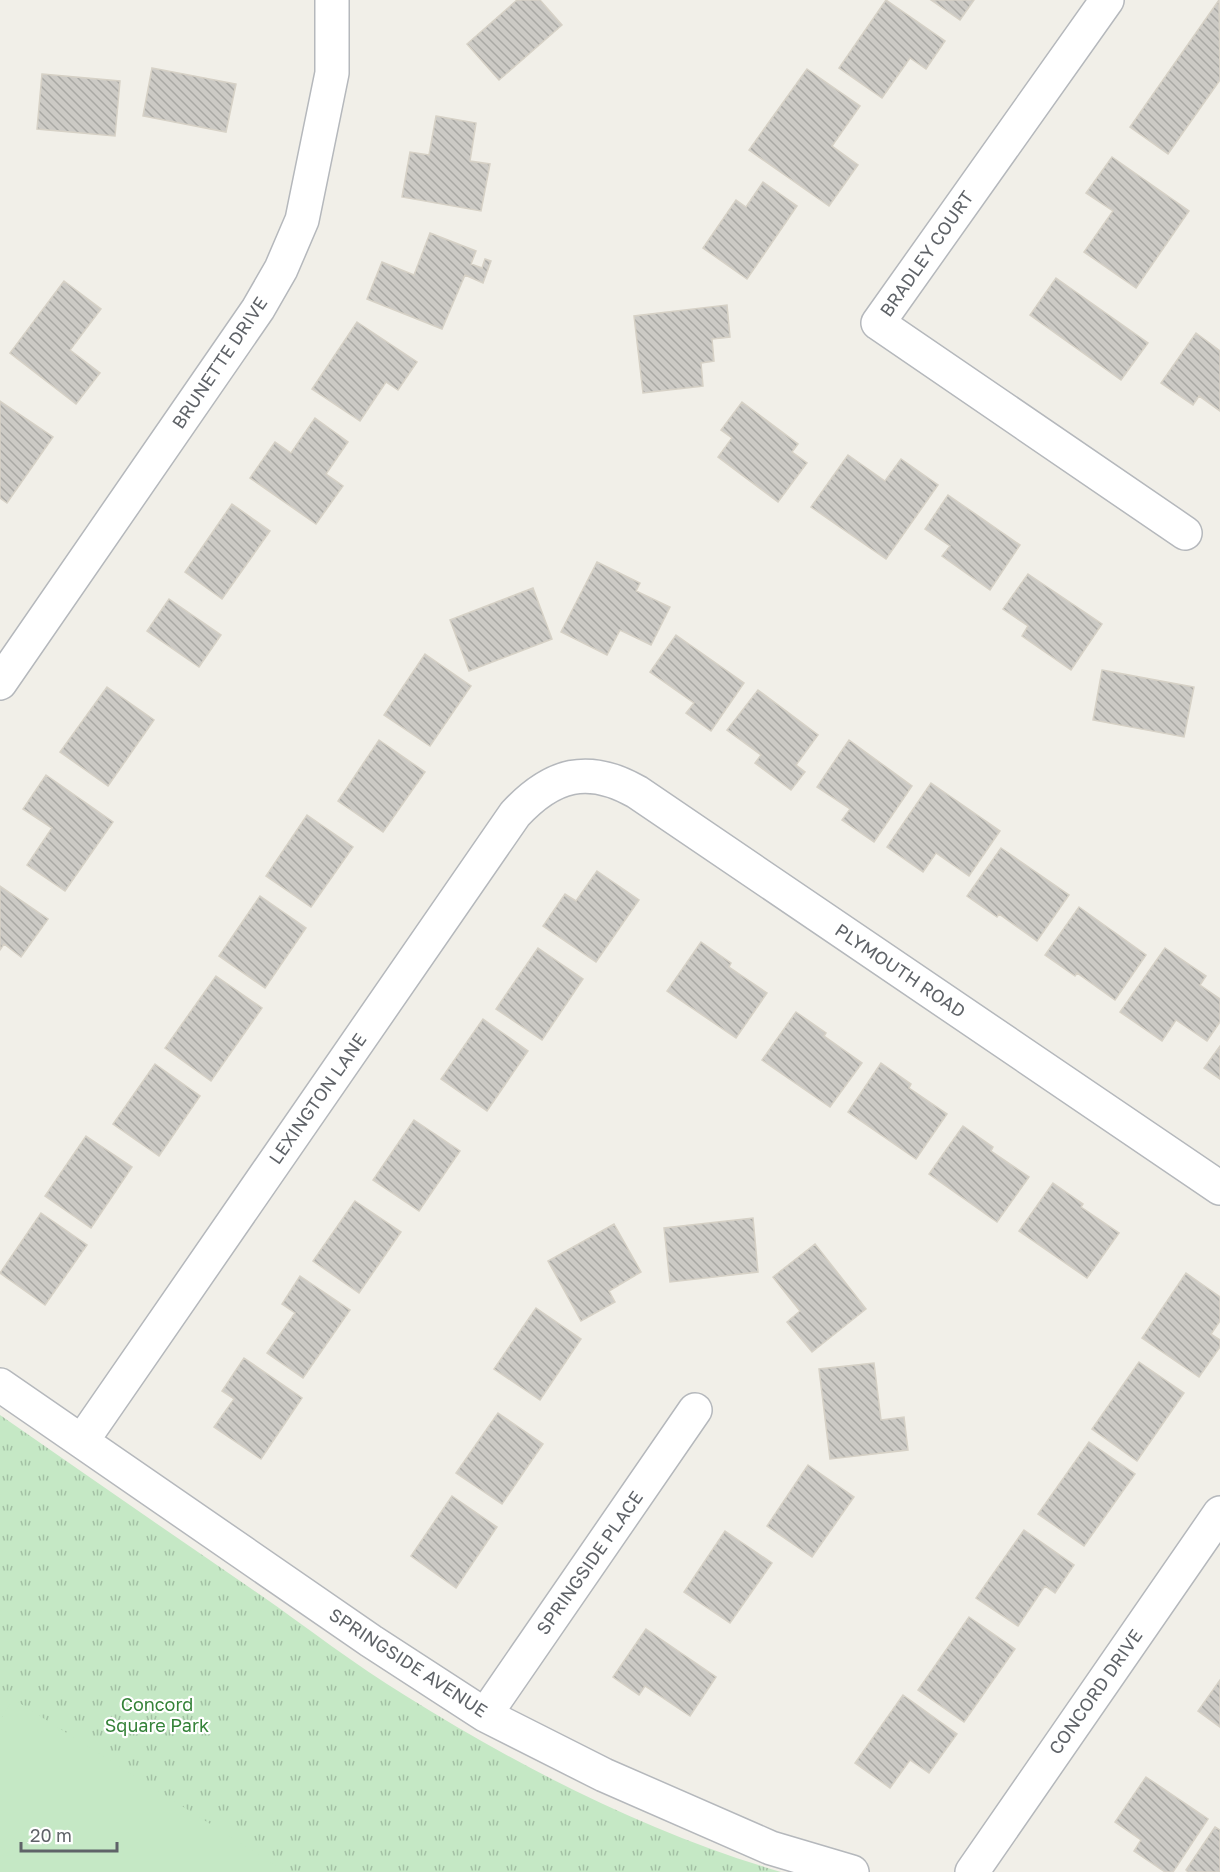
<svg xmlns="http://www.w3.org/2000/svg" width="1220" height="1872" viewBox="0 0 1220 1872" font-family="'Golos Text',sans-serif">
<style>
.grass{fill:url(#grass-tufts)}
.pitch{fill:#c5e8c5}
.building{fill:url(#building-back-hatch);stroke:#d6d1c6;stroke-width:1.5}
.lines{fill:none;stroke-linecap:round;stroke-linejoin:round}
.minor-casing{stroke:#b5b8bc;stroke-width:36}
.minor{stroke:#fff;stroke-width:33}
.labels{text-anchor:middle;stroke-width:4.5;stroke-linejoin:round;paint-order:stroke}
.street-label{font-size:18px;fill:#5f6368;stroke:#fff}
.park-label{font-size:18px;fill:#348238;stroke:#fff}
</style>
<defs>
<pattern id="grass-tufts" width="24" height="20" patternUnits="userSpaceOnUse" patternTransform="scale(1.5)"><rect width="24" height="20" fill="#c5e8c5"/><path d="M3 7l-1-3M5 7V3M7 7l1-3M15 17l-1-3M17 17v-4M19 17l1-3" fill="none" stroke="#a3c0a4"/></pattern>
<pattern id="building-back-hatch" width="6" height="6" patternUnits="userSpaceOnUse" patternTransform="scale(1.5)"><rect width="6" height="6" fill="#cccac5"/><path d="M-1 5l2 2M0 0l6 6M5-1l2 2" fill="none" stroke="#a9a8a4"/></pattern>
</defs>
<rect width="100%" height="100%" fill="#f1efe8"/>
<path class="grass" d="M0 1415C86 1475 173 1535 259 1594 308 1628 355 1665 406 1696 523 1769 648 1833 781 1872H0Z"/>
<path class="pitch" d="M13 1699 286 1872H0V1720Z"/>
<path class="building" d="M517 0H540L562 25 499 80 467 44Z
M886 0 945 41 926 69 910 58 882 98 839 68Z
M931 0H974L960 20Z
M1219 0 1220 80 1168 154 1130 127Z
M152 68 236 84 226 132 143 116Z
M807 69 860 106 832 146 858 165 829 206 749 150Z
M42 74 120 81 115 136 37 129Z
M436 116 476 123 470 161 490 164 481 211 402 197 410 152 429 155Z
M1112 157 1189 211 1136 288 1084 252 1113 211 1086 193Z
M763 182 797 206 747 279 703 248 736 200 746 207Z
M430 233 476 251 471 264 482 268 485 259 491 261 483 283 465 275 442 329 367 299 382 262 414 275Z
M1056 278 1148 343 1121 380 1030 315Z
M64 281 101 309 70 350 100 373 76 404 10 353Z
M727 305 730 337 712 339 714 361 701 363 703 386 643 393 634 316Z
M357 322 417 362 398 390 386 382 360 421 312 389Z
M1196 333 1220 351V411L1199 396 1193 405 1161 383Z
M0 401 53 437 7 503 0 498Z
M742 402 798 444 792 452 807 463 778 502 718 457 732 438 721 430Z
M315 418 348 442 326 474 343 486 316 524 250 478 275 442 291 453Z
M848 455 885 481 901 459 938 485 886 559 811 507Z
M948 495 1020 545 990 590 942 556 950 546 925 529Z
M232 504 270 531 222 599 185 572Z
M597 562 640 583 636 591 670 607 651 645 620 630 607 655 561 632Z
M1028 574 1102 624 1071 670 1022 636 1028 626 1003 609Z
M533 588 552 639 469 671 450 620Z
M169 599 221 635 199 667 147 631Z
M676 635 744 683 711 731 686 713 694 703 650 672Z
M425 654 471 686 430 746 384 715Z
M1102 670 1194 687 1184 737 1093 720Z
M107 687 154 720 108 786 60 752Z
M758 690 818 735 796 765 805 772 791 790 755 763 761 755 727 730Z
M379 740 425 772 383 832 338 801Z
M849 740 912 786 874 842 842 820 850 809 817 787Z
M46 775 113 822 65 891 27 865 52 828 23 809Z
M931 783 1000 831 969 876 936 853 923 872 887 847Z
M307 815 353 847 311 907 266 876Z
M1001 848 1069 895 1037 941 999 914 997 917 967 896Z
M597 871 639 900 596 962 543 926 565 894 576 901Z
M0 886 48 919 21 957 4 944 0 950Z
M260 896 306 928 265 988 219 956Z
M1079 907 1146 955 1115 1000 1077 973 1075 976 1045 955Z
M701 942 731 963 729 967 767 993 736 1038 667 991Z
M538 948 583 979 542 1040 496 1009Z
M1165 948 1206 976 1200 985 1220 999V1022L1207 1041 1176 1020 1162 1041 1120 1012Z
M216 976 262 1008 211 1081 165 1048Z
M796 1012 826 1033 824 1036 862 1063 830 1107 762 1060Z
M483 1019 528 1051 487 1111 441 1079Z
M1220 1046V1079L1204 1068Z
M881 1063 911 1084 909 1088 947 1114 916 1159 848 1112Z
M155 1064 200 1096 159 1156 113 1124Z
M414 1120 460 1151 419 1211 373 1180Z
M963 1126 993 1147 991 1151 1029 1177 997 1222 929 1174Z
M86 1136 132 1167 91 1228 45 1196Z
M1053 1183 1083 1204 1081 1207 1119 1233 1087 1278 1019 1231Z
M355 1201 401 1232 359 1293 313 1261Z
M41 1213 87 1245 45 1305 0 1273Z
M753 1218 758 1272 670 1282 664 1228Z
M614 1224 641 1272 609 1291 615 1302 581 1321 548 1261Z
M815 1244 866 1309 812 1352 787 1322 800 1311 773 1277Z
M1186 1273 1220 1297V1321L1211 1334 1220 1340V1347L1199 1377 1142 1338Z
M300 1276 350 1310 303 1378 267 1353 295 1313 282 1304Z
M536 1308 581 1339 540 1400 494 1369Z
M244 1358 302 1398 261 1459 214 1427 234 1399 222 1391Z
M1139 1362 1184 1393 1137 1461 1092 1429Z
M874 1363 881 1420 904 1417 908 1450 830 1459 819 1369Z
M498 1413 543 1444 502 1504 456 1473Z
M1089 1442 1135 1474 1084 1546 1038 1514Z
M808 1465 854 1497 812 1557 767 1526Z
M452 1496 497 1527 456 1588 411 1556Z
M1024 1530 1074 1565 1055 1593 1045 1586 1018 1626 976 1598Z
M725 1531 772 1563 730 1623 684 1592Z
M969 1617 1015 1649 964 1722 918 1690Z
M646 1629 716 1677 690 1716 645 1686 639 1695 613 1677Z
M1220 1680V1727L1198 1711Z
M903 1695 957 1734 929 1773 910 1760 890 1788 855 1763Z
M1146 1777 1208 1819 1173 1872H1165L1134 1851 1141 1840 1115 1822Z
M1215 1827 1220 1830V1872H1188L1186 1870Z"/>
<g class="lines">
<g class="minor-casing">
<path id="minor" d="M1107 0 878 323 1185 533
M0 683 258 309 281 269 302 220 332 73V0
M0 1385 371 1641 485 1715 604 1775 771 1848 852 1872
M82 1441 515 814C552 774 588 764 637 792L1220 1188
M485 1715 695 1410
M972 1872 1220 1513"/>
</g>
<use href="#minor" class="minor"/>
</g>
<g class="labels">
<g class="street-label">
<text transform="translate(927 254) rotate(-55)" y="6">BRADLEY COURT</text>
<text transform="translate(220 363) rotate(-56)" y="6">BRUNETTE DRIVE</text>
<text transform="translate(900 971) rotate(34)" y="6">PLYMOUTH ROAD</text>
<text transform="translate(318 1099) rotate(-55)" y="6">LEXINGTON LANE</text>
<text transform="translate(590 1563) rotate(-55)" y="6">SPRINGSIDE PLACE</text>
<text transform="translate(408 1663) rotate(33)" y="6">SPRINGSIDE AVENUE</text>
<text transform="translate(1096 1692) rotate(-55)" y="6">CONCORD DRIVE</text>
</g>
<g class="park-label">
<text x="157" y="1711">Concord<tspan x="157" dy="21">Square Park</tspan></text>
</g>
</g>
<path d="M21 1842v9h96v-9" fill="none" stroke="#5f6368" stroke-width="3"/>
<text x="30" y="1842" font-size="18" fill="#5f6368" stroke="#ffffff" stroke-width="4.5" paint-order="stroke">20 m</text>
</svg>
